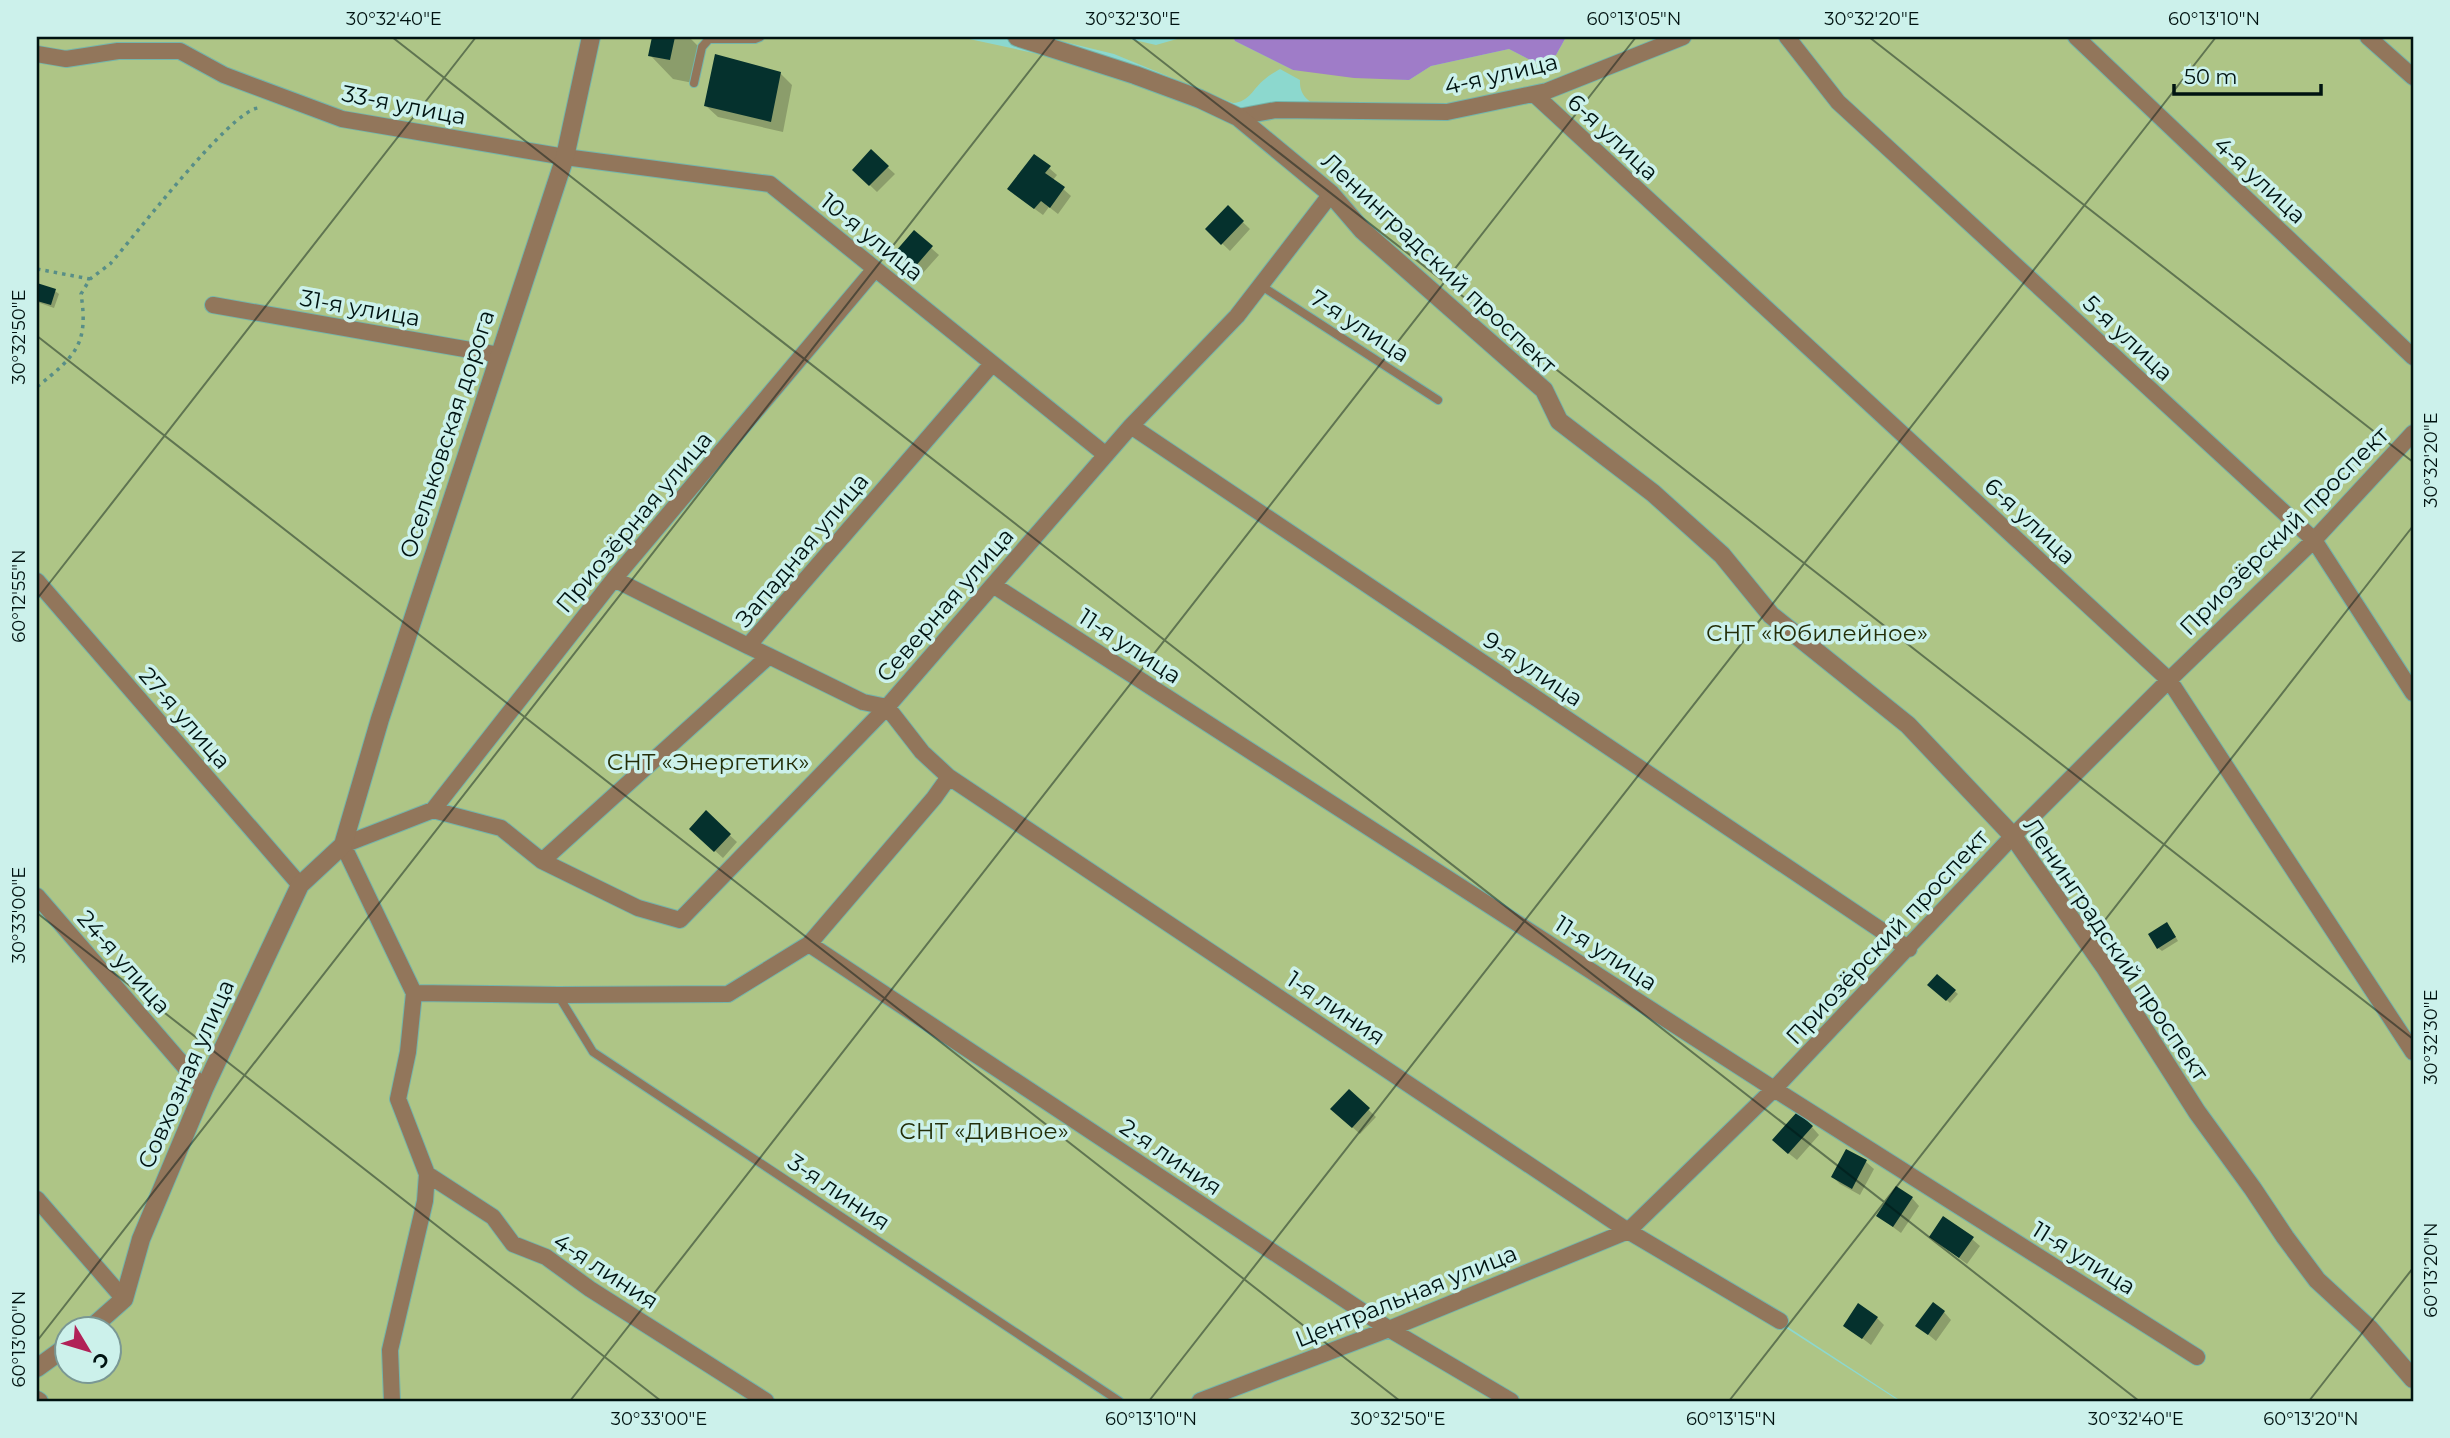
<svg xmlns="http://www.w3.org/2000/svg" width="2450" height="1438" viewBox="0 0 2450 1438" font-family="Montserrat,sans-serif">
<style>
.green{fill:#aec586;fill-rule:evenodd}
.water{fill:#9f7cc8}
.shadow{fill:#0003}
.building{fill:#05312d}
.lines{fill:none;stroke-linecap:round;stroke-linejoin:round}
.service-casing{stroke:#73b5ac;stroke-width:10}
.minor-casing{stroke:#73b5ac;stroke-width:18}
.tertiary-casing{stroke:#73b5ac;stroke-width:20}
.path{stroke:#588e87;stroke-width:3.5;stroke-dasharray:3.5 5;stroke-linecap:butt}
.service{stroke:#92765b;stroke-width:8}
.minor{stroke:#92765b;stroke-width:16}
.tertiary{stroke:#92765b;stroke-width:18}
.ticks{fill:none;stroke:#001311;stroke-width:2;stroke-opacity:0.45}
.labels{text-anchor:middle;stroke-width:7;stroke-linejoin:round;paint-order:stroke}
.street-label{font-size:23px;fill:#001311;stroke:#ccf1eb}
.park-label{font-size:23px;fill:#232e09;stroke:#ccf1eb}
.neatline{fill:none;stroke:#001311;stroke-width:2.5}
.ticks-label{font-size:18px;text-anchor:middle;fill:#001311}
</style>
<rect width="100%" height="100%" fill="#8cd8ce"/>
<path class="green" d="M37 37H960L1135 75 1238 117 1324 110C1311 103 1299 97 1300 80L1280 69C1275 72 1269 75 1265 79 1253 88 1250 102 1233 103L1114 54 1044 37H1121L1156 45 1184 37H1233L1235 41 1293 70 1409 80 1431 66 1509 49 1534 62 1556 55 1566 37H2413V1401H1901L949 777 948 786 1899 1401H37ZM66 1330H108V1372H66Z"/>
<path class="water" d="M1233 37H1566L1556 55 1534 62 1509 49 1431 66 1409 80 1354 78 1293 70 1235 41Z"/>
<path class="shadow" d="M654 37H689L700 48 693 83 673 79 650 55Z
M780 73 792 85 783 132 718 117 706 106Z
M871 152 895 174 877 192 854 170Z
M1049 168 1057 175 1053 180 1071 196 1058 214 1049 207 1043 215 1017 196Z
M1228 208 1250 229 1230 251 1207 229Z
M931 248 939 255 922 274 905 259Z
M37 285 55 291 59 294 54 308 37 302Z
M706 813 737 842 723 858 691 829Z
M2170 927 2178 941 2162 951 2158 948Z
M1938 976 1958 994 1950 1003 1930 985Z
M1349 1091 1376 1117 1360 1134 1340 1116Z
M1812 1127 1819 1135 1797 1160 1782 1148Z
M1846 1151 1866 1162 1874 1169 1860 1195 1840 1184 1833 1177Z
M1912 1198 1919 1206 1901 1233 1878 1216Z
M1931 1237 1972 1239 1980 1246 1967 1264Z
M1944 1312 1951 1320 1936 1341 1918 1326Z
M1877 1318 1884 1325 1871 1345 1845 1325Z"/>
<path class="building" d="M652 37H675L670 60 648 56Z
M715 54 781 72 771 122 704 106Z
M871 149 889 166 869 186 852 170Z
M1034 154 1051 166 1045 173 1065 187 1050 208 1041 201 1034 209 1007 189Z
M1228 205 1244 221 1221 245 1205 229Z
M914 230 933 246 914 268 895 252Z
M37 283 56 289 51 305 37 301Z
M706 810 731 834 714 852 689 829Z
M2167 922 2176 937 2157 949 2148 934Z
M1937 974 1956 990 1946 1001 1927 985Z
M1349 1089 1370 1108 1352 1128 1330 1109Z
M1797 1112 1813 1126 1788 1154 1772 1140Z
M1846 1149 1867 1160 1852 1189 1831 1177Z
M1896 1186 1913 1197 1893 1227 1876 1216Z
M1943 1216 1974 1237 1959 1258 1929 1237Z
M1933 1302 1945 1311 1928 1335 1915 1326Z
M1858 1303 1878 1317 1862 1339 1843 1326Z"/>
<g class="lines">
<g class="service-casing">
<path id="service" d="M694 83 702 47 709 39H755L760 37
M1260 285 1438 400
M558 995 593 1052 1119 1401"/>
</g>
<g class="minor-casing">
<path id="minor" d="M1787 37 1838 102 2314 540 2413 693
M2076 37 2413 357
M2368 37 2413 77
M37 54 66 59 118 51H180L224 75 342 119 565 157 770 184 1106 455
M1534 94 2169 680 2413 1052
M1238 117 1276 110 1447 112 1547 91 1683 37
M213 305 499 355
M1131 426 1909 949
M614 579 748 646
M37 581 300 885
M993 585 1774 1089 2197 1357
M769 656 863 702 887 707 922 752 949 777 1628 1231 1780 1321
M433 810 614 579 875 269
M542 861 769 656 748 646 992 364
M37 896 204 1089
M809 944 1389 1329 1511 1401
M414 993 558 995 728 994 809 944 934 798 949 777
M427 1174 493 1217 513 1244 546 1257 590 1289 766 1401
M37 1199 124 1299
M37 1399 40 1401
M392 1401 390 1350 425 1201 427 1174 398 1099 408 1052 414 993 343 845 433 810 501 828 542 861 638 908 680 920 887 707 1131 426 1237 316 1331 194
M1200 1401 1389 1329 1628 1231 1774 1089 2013 836 2169 680 2314 540 2413 433"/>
</g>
<g class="tertiary-casing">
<path id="tertiary" d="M1017 37 1135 75 1200 99 1238 117 1331 194 1362 230 1544 390 1559 421 1653 493 1722 555 1771 615 1908 725 2013 836 2104 966 2197 1112 2253 1189 2285 1237 2317 1280 2369 1328 2413 1379
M89 1330 124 1299 141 1239 204 1089 300 885 343 845 380 719 565 157 591 37
M37 1368 66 1347"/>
</g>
<path class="path" d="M37 269 90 279
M37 387C75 356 89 345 81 294L90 279 110 264C135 236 229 112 258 108"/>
<use href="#service" class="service"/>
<use href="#minor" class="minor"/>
<use href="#tertiary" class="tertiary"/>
</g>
<path class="ticks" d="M392 37 2139 1401M1131 37 2413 1039M1869 37 2413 462M37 336 1400 1401M37 599 476 37M37 913 661 1401M37 1341 1056 37M570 1401 1636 37M1149 1401 2216 37M1729 1401 2413 526M2309 1401 2413 1268"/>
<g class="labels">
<g class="street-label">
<text transform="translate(1501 74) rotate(-13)" y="8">4-я улица</text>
<text transform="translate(404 105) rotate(11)" y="8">33-я улица</text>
<text transform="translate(1613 137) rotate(43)" y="8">6-я улица</text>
<text transform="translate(2260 180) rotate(43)" y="8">4-я улица</text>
<text transform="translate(872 237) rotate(39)" y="8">10-я улица</text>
<text transform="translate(1439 263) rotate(43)" y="8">Ленинградский проспект</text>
<text transform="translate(360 308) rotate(10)" y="8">31-я улица</text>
<text transform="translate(1360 326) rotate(33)" y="8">7-я улица</text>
<text transform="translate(2128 338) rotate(43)" y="8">5-я улица</text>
<text transform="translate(447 434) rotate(-72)" y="8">Осельковская дорога</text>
<text transform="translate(2030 521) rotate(43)" y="8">6-я улица</text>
<text transform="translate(634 522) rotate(-50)" y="8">Приозёрная улица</text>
<text transform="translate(2284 531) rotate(-45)" y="8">Приозёрский проспект</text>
<text transform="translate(802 550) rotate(-50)" y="8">Западная улица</text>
<text transform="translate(945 605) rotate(-49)" y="8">Северная улица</text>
<text transform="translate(1130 646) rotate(33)" y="8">11-я улица</text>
<text transform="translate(1533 669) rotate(34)" y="8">9-я улица</text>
<text transform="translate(185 718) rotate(49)" y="8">27-я улица</text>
<text transform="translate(1887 937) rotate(-47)" y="8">Приозёрский проспект</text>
<text transform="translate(2116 949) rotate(56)" y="8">Ленинградский проспект</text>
<text transform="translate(1606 953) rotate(33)" y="8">11-я улица</text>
<text transform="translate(124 962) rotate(49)" y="8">24-я улица</text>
<text transform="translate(1336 1008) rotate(34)" y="8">1-я линия</text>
<text transform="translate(186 1074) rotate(-66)" y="8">Совхозная улица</text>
<text transform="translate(1171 1157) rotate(34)" y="8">2-я линия</text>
<text transform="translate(839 1192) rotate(34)" y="8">3-я линия</text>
<text transform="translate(2084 1258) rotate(32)" y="8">11-я улица</text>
<text transform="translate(606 1271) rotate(33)" y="8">4-я линия</text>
<text transform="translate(1406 1296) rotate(-22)" y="8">Центральная улица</text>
</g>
<g class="park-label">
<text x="1817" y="641">СНТ «Юбилейное»</text>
<text x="708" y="770">СНТ «Энергетик»</text>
<text x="984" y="1139">СНТ «Дивное»</text>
</g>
</g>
<rect width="2450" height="1438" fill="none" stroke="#ccf1eb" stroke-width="77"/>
<g transform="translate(88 1350) rotate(128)"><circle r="33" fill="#ccf1eb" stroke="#7a9894" stroke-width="2"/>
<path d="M0-5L12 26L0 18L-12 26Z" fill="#b12257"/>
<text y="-10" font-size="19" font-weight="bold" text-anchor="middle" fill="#001311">С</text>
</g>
<path d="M2174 84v10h147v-10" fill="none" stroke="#001311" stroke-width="3.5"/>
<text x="2184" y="84" font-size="21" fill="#001311" stroke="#ccf1eb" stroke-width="5" paint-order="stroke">50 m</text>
<rect x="38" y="38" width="2374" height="1362" class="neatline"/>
<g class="ticks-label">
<text x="394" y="25">30°32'40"E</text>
<text x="1133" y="25">30°32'30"E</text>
<text x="1634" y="25">60°13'05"N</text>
<text x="1872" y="25">30°32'20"E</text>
<text x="2214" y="25">60°13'10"N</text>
<text transform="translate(19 337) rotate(-90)" y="6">30°32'50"E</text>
<text transform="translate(2431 460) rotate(-90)" y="6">30°32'20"E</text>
<text transform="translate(19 596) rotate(-90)" y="6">60°12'55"N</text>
<text transform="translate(19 915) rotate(-90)" y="6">30°33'00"E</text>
<text transform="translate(2431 1037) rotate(-90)" y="6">30°32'30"E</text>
<text transform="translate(2431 1270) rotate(-90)" y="6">60°13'20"N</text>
<text transform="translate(19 1339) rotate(-90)" y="6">60°13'00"N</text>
<text x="659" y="1425">30°33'00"E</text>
<text x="1151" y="1425">60°13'10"N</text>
<text x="1398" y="1425">30°32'50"E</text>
<text x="1731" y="1425">60°13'15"N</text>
<text x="2136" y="1425">30°32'40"E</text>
<text x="2311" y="1425">60°13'20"N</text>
</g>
</svg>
